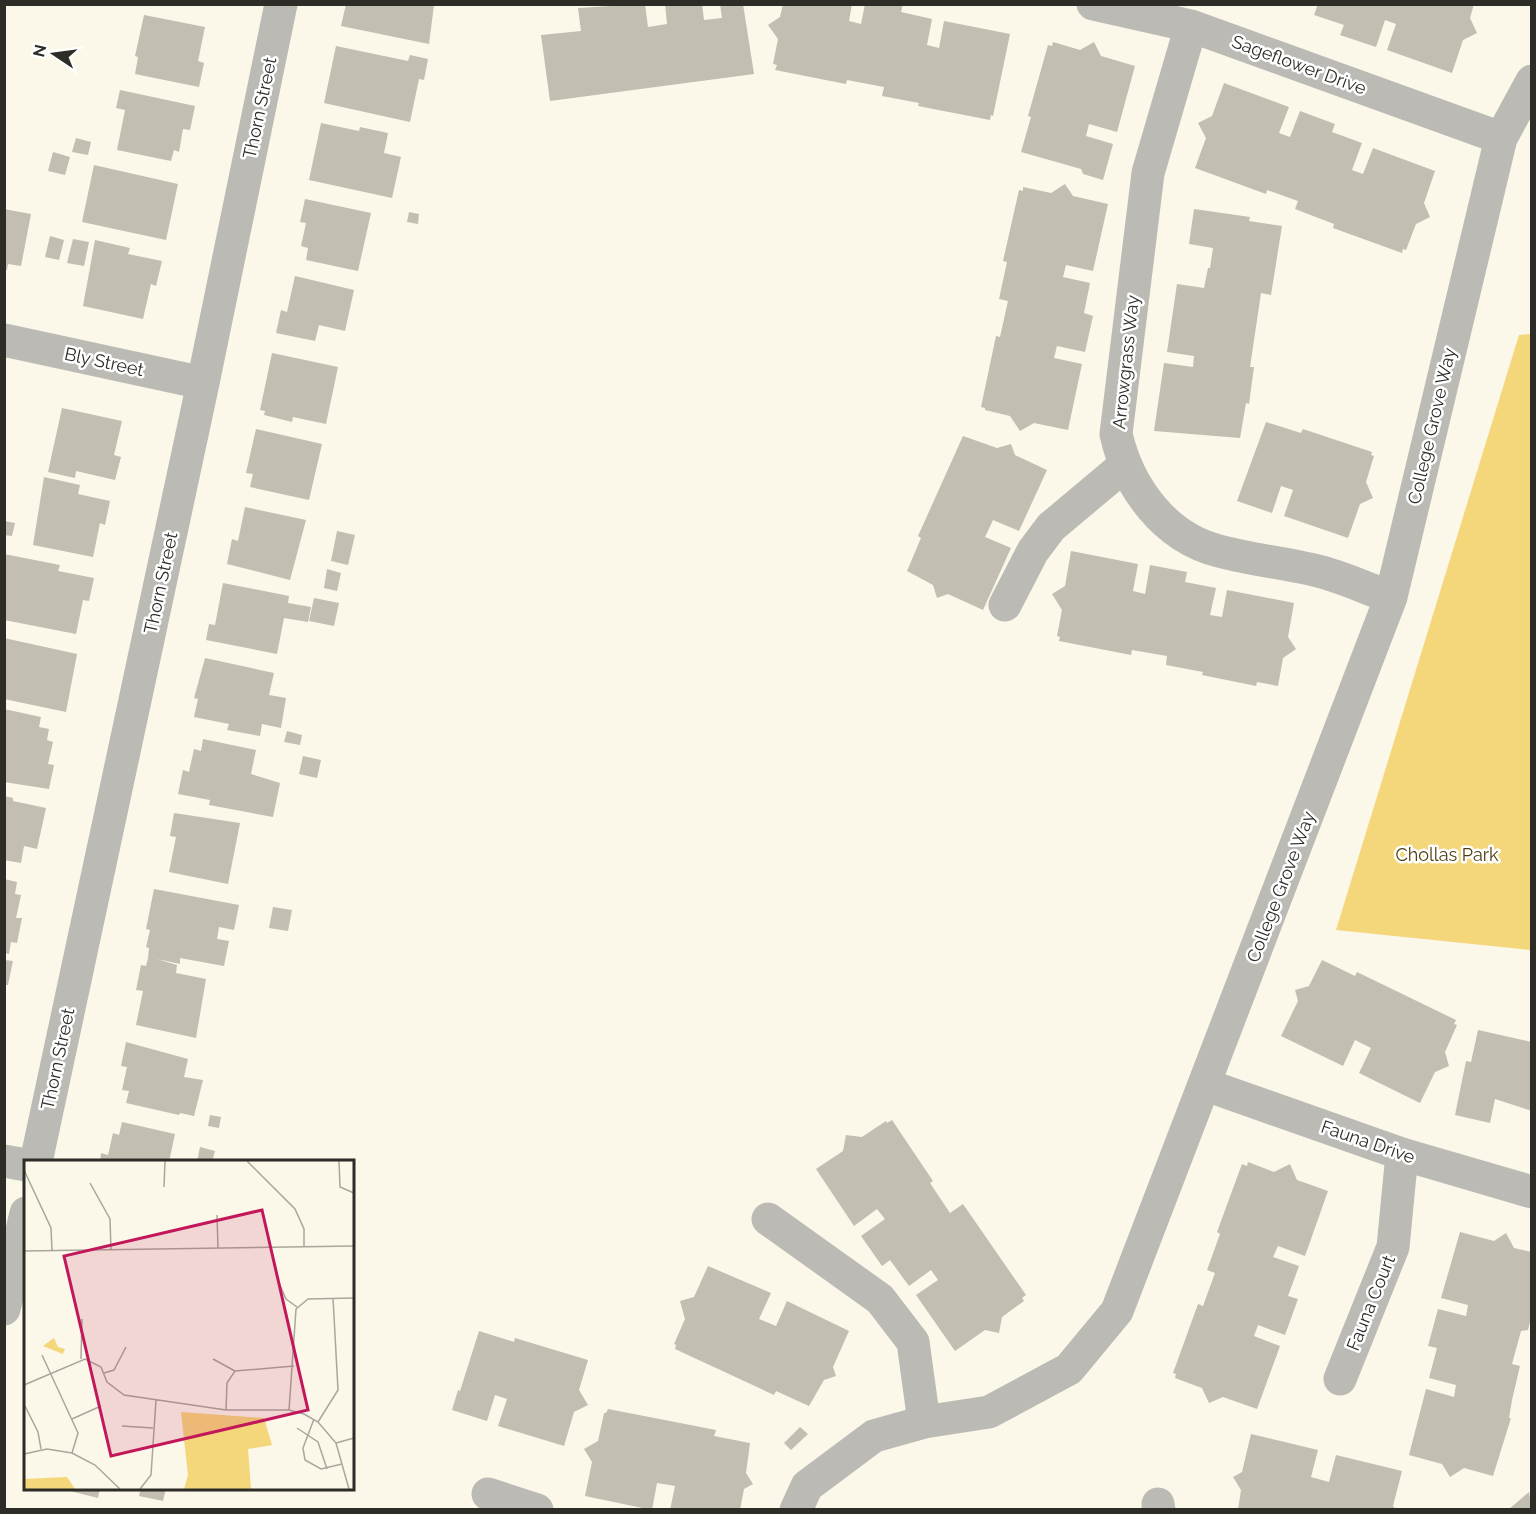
<svg xmlns="http://www.w3.org/2000/svg" width="1536" height="1514" viewBox="0 0 1536 1514" font-family="Raleway,sans-serif">
<style>
.green{fill:#f4d67b}
.building{fill:#c2beb1}
.lines{fill:none;stroke-linecap:round;stroke-linejoin:round}
.minor{stroke:#bcbab5;stroke-width:33}
.labels{text-anchor:middle;stroke-width:5;stroke-linejoin:round;paint-order:stroke}
.street-label{font-size:18px;fill:#2d2c27;stroke:#fff}
.park-label{font-size:18px;fill:#4c3e12;stroke:#fff}
.inset-road{fill:none;stroke:#a9a69b;stroke-width:1.5}
.view{fill:#c2185b;fill-opacity:0.15;stroke:#c2185b;stroke-width:3}
.inset-edge{fill:none;stroke:#2d2c27;stroke-width:3}
</style>
<rect width="100%" height="100%" fill="#fbf7e9"/>
<path class="green" d="M1531 334V950L1336 930 1519 335Z"/>
<path class="building" d="M346 4 434 5 429 44 341 26Z
M645 4 648 27 667 24 665 4H702L704 20 722 18 720 4H743L754 74 550 101 541 35 581 31 578 8Z
M783 4H852L849 21 861 24 865 4H903L901 12 932 19 927 45 939 48 944 21 1010 34 993 116 991 115 990 120 918 106 919 103 882 96 884 87 847 80 846 84 775 70 777 65 773 64 778 39 768 25 780 17Z
M1318 4H1474L1470 18 1477 33 1463 40 1452 73 1387 50 1396 24 1385 20 1376 47 1340 35 1344 25 1314 15Z
M144 15 205 27 198 61 204 63 199 87 135 74 138 57 135 56Z
M1053 42 1080 50 1094 42 1101 56 1135 66 1117 132 1089 124 1086 136 1113 144 1103 180 1083 174 1081 169 1021 152 1031 117 1028 116 1048 45 1052 46Z
M336 46 408 61 410 55 428 59 424 80 419 79 410 122 324 103Z
M1224 83 1289 107 1279 133 1290 137 1300 111 1335 124 1332 132 1362 143 1352 170 1363 174 1373 148 1435 171 1424 203 1430 217 1416 224 1406 250 1403 249 1402 253 1333 228 1334 224 1295 209 1298 201 1267 190 1266 194 1195 168 1206 138 1198 123 1212 116Z
M120 90 195 106 190 130 183 129 179 152 174 150 171 161 117 150 125 110 116 108Z
M321 123 359 131 360 127 388 133 384 153 401 157 392 198 309 180Z
M76 138 91 142 88 155 72 152Z
M53 152 70 157 65 175 48 171Z
M94 165 178 184 166 240 82 222Z
M1065 184 1073 196 1108 204 1093 271 1066 265 1063 277 1090 283 1084 313 1093 316 1085 352 1057 346 1054 358 1082 364 1068 430 1034 423 1020 431 1010 416 985 410V408L981 407 996 336 1000 337 1008 301 999 299 1007 262 1003 261 1019 190 1023 191V187L1051 193Z
M305 199 371 213 358 271 306 260 308 248 301 246 306 223 300 222Z
M4 209 31 214 21 266 8 264 7 270 4 269Z
M1194 209 1250 217 1249 221 1282 226 1271 295 1261 293 1250 367H1254L1249 404 1246 403 1240 438 1154 431 1164 363 1193 367 1194 356 1167 352 1177 284 1204 288 1208 268H1210L1213 248 1189 244Z
M409 212 419 214 418 224 407 222Z
M50 236 64 240 59 260 45 257Z
M73 239 89 242 84 266 67 263Z
M95 240 130 248 128 254 162 261 156 286 151 284 143 319 83 306Z
M295 276 354 290 345 331 319 325 315 341 276 333 281 310 287 312Z
M272 353 338 367 326 424 293 417 292 422 264 415 265 411 260 410Z
M62 408 122 421 114 455 121 457 115 480 76 471 75 478 48 472Z
M1266 422 1301 433 1303 429 1372 452 1371 455 1374 456 1366 482 1373 498 1360 504 1348 538 1284 516 1293 490 1281 486 1272 513 1237 501Z
M256 429 322 444 309 500 250 487 253 474 246 473Z
M963 436 997 448 1011 444 1015 455 1047 470 1019 531 993 520 985 537 1011 548 983 610 948 594 937 598 933 585 907 571 921 538 918 536Z
M44 477 80 485 78 494 110 501 105 525 100 523 93 557 33 545Z
M245 507 306 520 290 580 227 564 232 539 238 541Z
M4 521 15 523 12 536 4 535Z
M337 531 355 535 348 565 331 561Z
M1071 551 1138 564 1133 591 1145 594 1150 565 1187 572 1185 582 1216 588 1210 615 1222 617 1227 590 1294 603 1288 637 1296 649 1283 658 1278 686 1257 682 1256 686 1202 675 1203 672 1166 665 1167 656 1132 650 1131 655 1059 641 1060 637 1057 636 1062 610 1052 594 1065 586Z
M4 554 60 565 58 571 94 578 89 601 83 600 76 634 4 620Z
M327 569 341 573 337 591 324 588Z
M223 583 289 596 288 603 311 607 308 622 284 618 277 654 206 640 209 624 215 625Z
M314 598 339 603 334 626 309 621Z
M4 638 77 654 66 712 4 699Z
M205 658 274 673 269 695 286 698 281 728 262 724 260 736 227 730 229 724 194 717 198 699 194 698Z
M4 709 41 717 39 727 49 729 47 740 53 742 48 764 54 765 49 789 4 782Z
M287 731 302 735 300 745 284 742Z
M203 739 256 750 251 774 280 783 273 817 209 805 210 800 178 794 183 770 189 772 194 749 201 751Z
M303 756 321 760 317 778 299 774Z
M4 796 13 798V801L46 808 37 849 24 846 21 863 4 860Z
M174 813 240 823 228 884 169 872 176 837 170 836Z
M4 879 17 882 15 894 21 895 16 918H22L17 943 11 942 9 954 4 953Z
M154 889 239 905 234 930 219 927 217 939 229 941 224 966 180 958V964L157 959 177 965 176 973 206 979 196 1038 136 1025 143 991 136 990 141 965 146 966 148 958 149 948 146 947 150 930 146 929Z
M273 907 292 910 288 931 269 928Z
M4 960 13 961 8 985H4Z
M1322 960 1355 976 1357 972 1456 1020 1454 1024 1457 1025 1445 1052 1449 1066 1435 1072 1420 1103 1359 1073 1371 1048 1355 1040 1343 1066 1281 1036 1298 1001 1295 990 1309 986Z
M1478 1030 1532 1042V1111L1495 1099 1490 1123 1455 1115 1466 1061 1471 1062Z
M126 1042 188 1059 184 1077 203 1080 194 1116 180 1113 179 1115 126 1103 129 1091 122 1090 127 1067 121 1066Z
M210 1115 221 1117 219 1128 208 1126Z
M892 1120 933 1181 930 1183 950 1213 963 1204 1026 1295 1022 1298 1024 1301 1002 1317 999 1333 985 1330 955 1351 916 1295 938 1280 931 1270 909 1286 890 1260 882 1266 861 1236 885 1219 877 1209 854 1226 816 1169 843 1151 846 1135 862 1137 886 1121 887 1123Z
M122 1122 175 1134 169 1162H100L101 1153 108 1155 113 1133 119 1135Z
M200 1147 215 1151 212 1162H197Z
M1248 1162 1274 1172 1290 1164 1297 1180 1328 1191 1305 1256 1278 1246 1273 1257 1299 1266 1288 1296 1298 1299 1285 1335 1258 1325 1254 1336 1280 1346 1257 1409 1223 1397 1209 1403 1202 1388 1175 1378 1176 1374 1173 1373 1198 1304 1203 1306 1215 1273 1207 1270 1220 1234 1217 1232 1242 1164 1247 1166Z
M1460 1232 1494 1241 1506 1233 1514 1248 1532 1252V1314L1528 1330 1521 1331 1512 1364 1520 1366 1512 1400 1509 1418H1511L1493 1476 1464 1468 1450 1477 1442 1464 1409 1455 1426 1389 1454 1397 1456 1385 1429 1378 1437 1348 1428 1346 1438 1309 1466 1316 1468 1305 1441 1298Z
M708 1266 771 1293 759 1319 776 1326 787 1301 849 1331 833 1367 836 1376 824 1380 809 1406 776 1391 774 1395 675 1349 676 1345 674 1344 685 1319 680 1301 694 1297Z
M479 1331 514 1342 515 1338 588 1360 579 1390 588 1405 574 1412 564 1446 498 1426 507 1399 495 1395 487 1421 452 1410 458 1390 460 1391Z
M608 1409 716 1430 714 1436 750 1443 746 1473 753 1484 744 1489 740 1510H670L675 1486 657 1483 652 1510 585 1496 592 1462 584 1449 598 1441 604 1413H606Z
M800 1427 808 1434 791 1450 784 1443Z
M1251 1434 1318 1450 1311 1477 1329 1482 1336 1455 1402 1471 1393 1506 1396 1510H1238L1241 1490 1233 1477 1242 1472Z
M58 1488H100L98 1498Z
M141 1488H166L163 1501 139 1496Z
M1529 1492 1532 1510H1508Z"/>
<g class="lines">
<path class="minor" d="M1093 4 1191 26 1501 138
M1191 26 1148 173 1116 434C1128 487 1164 537 1219 551 1252 560 1286 563 1318 571 1343 577 1367 589 1391 597
M4 340 203 383
M1005 605 1033 551 1051 527 1125 465
M1206 1085 1402 1154 1532 1192
M4 1161 26 1165
M36 1162 203 383 281 4
M768 1219 880 1299 913 1342 924 1422
M4 1309 26 1213
M1340 1379 1393 1247 1402 1154
M488 1494 537 1510
M1158 1504 1159 1510
M796 1510 807 1486 874 1436 924 1422 989 1412 1069 1369 1117 1311 1391 597 1501 138 1532 81"/>
</g>
<g class="labels">
<g class="street-label">
<text transform="translate(1299 65) rotate(20)" y="6">Sageflower Drive</text>
<text transform="translate(260 108) rotate(-78)" y="6">Thorn Street</text>
<text transform="translate(104 362) rotate(12)" y="6">Bly Street</text>
<text transform="translate(1126 362) rotate(-84)" y="6">Arrowgrass Way</text>
<text transform="translate(1432 426) rotate(-77)" y="6">College Grove Way</text>
<text transform="translate(161 583) rotate(-78)" y="6">Thorn Street</text>
<text transform="translate(1281 887) rotate(-69)" y="6">College Grove Way</text>
<text transform="translate(58 1059) rotate(-78)" y="6">Thorn Street</text>
<text transform="translate(1368 1142) rotate(19)" y="6">Fauna Drive</text>
<text transform="translate(1371 1303) rotate(-68)" y="6">Fauna Court</text>
</g>
<g class="park-label">
<text x="1447" y="861">Chollas Park</text>
</g>
</g>
<g transform="translate(24 1160)">
<rect width="330" height="330" fill="#fbf7e9"/>
<path d="M30 178 34 187 41 189 39 194 19 186ZM157 252 240 258 248 285 224 289 227 329H160L164 315ZM43 317 51 329H0V319Z" fill="#f4d67b"/>
<path class="inset-road" d="M223 1 271 49 280 69V86M315 1 316 27 330 33M0 10 27 68 28 91M66 23 86 59 87 90M140 27 141 1M193 55 194 88M0 91 330 86M255 123 262 139 273 147M18 195 54 273 48 293M57 199 58 159M189 199 211 211M80 213 90 210 102 187M0 225 61 199 77 207 83 222 100 235 202 250H265L280 254 294 262 312 283 325 329M0 244 14 272 17 289M202 250 203 223 211 211 270 206M265 250 272 149 284 139 330 138M48 259 77 246M290 259 279 288 281 300 297 309 318 304M294 262 314 230 309 138M98 266 129 268M273 268 294 282 303 309M312 283 330 278M0 294 23 289 48 293 71 305 96 329M116 329 127 315 132 240"/>
<path class="view" d="M238 50 284 250 87 296 40 96Z"/>
<rect width="330" height="330" class="inset-edge"/>
</g>
<rect width="1536" height="1514" fill="none" stroke="#2d2c27" stroke-width="12"/>
<g transform="translate(54 54) rotate(283)" stroke="#ffffff" stroke-width="4.5" paint-order="stroke">
<path d="M0-4.5L10 22L0 15L-10 22Z" fill="#2d2c27"/>
<text y="-9" font-size="16" font-weight="bold" text-anchor="middle" fill="#2d2c27">N</text>
</g>
</svg>
